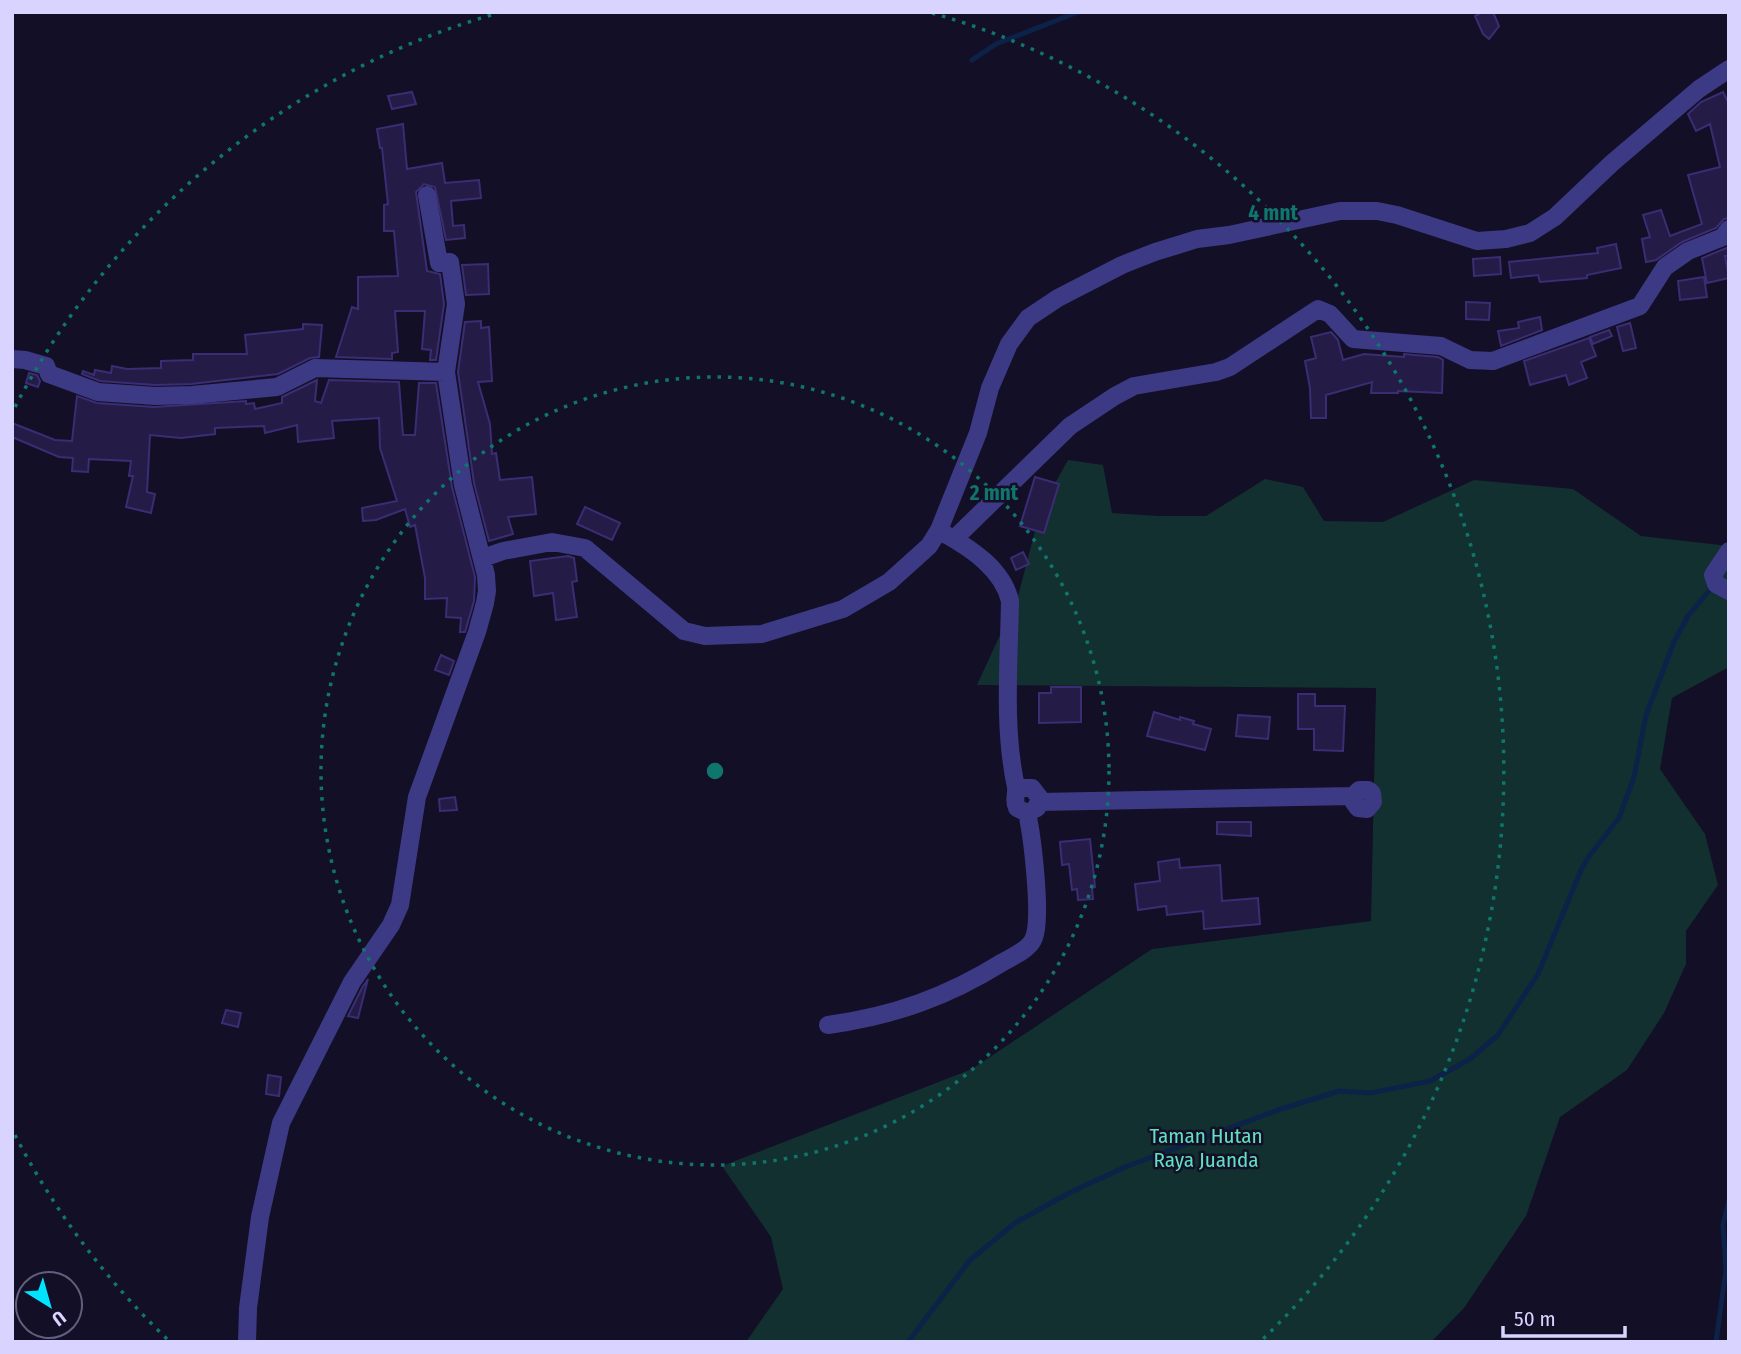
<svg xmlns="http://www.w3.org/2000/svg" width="1741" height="1354" viewBox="0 0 1741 1354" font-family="'Fira Sans Condensed',sans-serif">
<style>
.green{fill:#12302f}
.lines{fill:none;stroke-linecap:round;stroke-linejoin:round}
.stream{stroke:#0c2248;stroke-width:5}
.building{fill:#241b47;stroke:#3b2d73;stroke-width:2}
.minor{stroke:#3d3a85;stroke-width:18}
.ring{fill:none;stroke:#0f766e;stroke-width:3.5;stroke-dasharray:3.5 7}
.labels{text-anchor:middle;stroke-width:5;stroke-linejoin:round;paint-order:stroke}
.park-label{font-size:21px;fill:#5fe0c0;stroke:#130f26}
.centre{fill:#0f766e;stroke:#130f26;stroke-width:3.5}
.ring-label{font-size:21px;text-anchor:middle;font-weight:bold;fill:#0f766e;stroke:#130f26;stroke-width:5;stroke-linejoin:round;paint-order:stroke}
</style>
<rect width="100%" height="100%" fill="#130f26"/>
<path class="green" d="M1068 460 1103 465 1112 513 1158 516H1206L1265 479 1303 487 1324 521 1383 522 1474 480 1573 489 1641 536 1729 546V667L1672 698 1660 769 1705 834 1718 885 1686 931V964L1664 1013 1627 1070 1560 1117 1526 1216 1464 1308 1431 1342H746L783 1289 771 1237 722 1166 972 1069 1152 949 1371 921 1376 688 977 685 1018 596 1041 508Z"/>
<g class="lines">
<path class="stream" d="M972 60 996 44 1078 12
M908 1342 970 1260 1015 1223 1069 1193 1125 1167 1278 1110 1339 1091 1370 1093 1430 1081 1470 1059 1498 1035 1538 974 1581 870 1589 856 1619 818 1634 777 1646 715 1674 642 1688 616 1713 586
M1716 1342 1726 1270 1723 1225 1729 1200"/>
</g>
<path class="building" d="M1483 12H1493L1499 26 1489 39 1483 34 1475 16Z
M412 92 416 104 392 109 388 96Z
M1723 92 1729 104V218L1724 219 1716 228 1682 242 1656 260 1646 262 1642 239 1650 237 1643 215 1661 210 1670 236 1702 224 1688 175 1720 167 1710 124 1696 131 1688 114 1701 102Z
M403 124 407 169 442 163 445 183 479 180 481 198 451 201 453 226 464 225 465 238 446 240 435 187 424 184 416 192 427 271 440 274 444 304 436 360H430L431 350 422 349 425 311H395L398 352 392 353V359L336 357 352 307 358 309V277L398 276 394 231H384V205L388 204 382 148H380L377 129Z
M1616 244 1621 268 1587 275V278L1540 282 1538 275 1511 278 1509 262 1598 253 1597 248Z
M1729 247V256H1725L1729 278 1707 283 1702 258Z
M1500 257 1501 274 1474 276 1473 259Z
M488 264 489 294 466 295 462 265Z
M1704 277 1707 297 1680 300 1678 281Z
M1466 302 1490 303 1489 320 1466 319Z
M1540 317 1542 330 1501 346 1498 331 1519 328 1518 322Z
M481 321V328L489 327 492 381 478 382 490 424 492 454 496 453 500 480 532 477 536 514 508 517 513 534 489 541 474 483 458 372 465 322Z
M1630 323 1636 348 1623 351 1617 327Z
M303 324 322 325 319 357 310 358 278 374 191 384 155 385 100 381 82 374 83 371 94 375 95 370 111 373 112 366 127 369 161 368V361L193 360V354H247L245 335 303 329Z
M1609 330 1612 336 1593 344 1590 337Z
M1331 332 1338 340 1343 360 1364 354 1404 357V354L1438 357 1443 360 1442 393 1398 391V393H1371L1372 382 1326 395V418H1311L1310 388 1305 361 1316 358 1311 337Z
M1589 338 1596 356 1581 362 1587 378 1569 385 1566 375 1530 385 1524 361Z
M29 373 37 375 40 381 38 387 26 383Z
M317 380 315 401 321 403 329 380 399 382 403 435H415L419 383H436L452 487 475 577 474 601 465 632H460L461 618 446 617 447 598 425 599V578L415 525 410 527 405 509 376 520 363 521 362 508 397 501 380 448 379 418 332 421 334 438 298 442 297 425 265 433 264 426 215 428V434L181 438 150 435 147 492 155 494 151 513 126 507 133 476H129L131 461 89 459 88 472 72 471 73 458 59 457 12 437V423L55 440 72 441 77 396 97 403 154 407 246 401V404L254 403 255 409 282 403V397Z
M1035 477 1059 484 1044 533 1020 526Z
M585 507 620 523 612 540 577 524Z
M1023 552 1029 564 1016 570 1011 558Z
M568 556 574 558 577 581 572 582 577 617 556 620 553 593 534 596 530 561Z
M441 655 454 661 449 675 435 670Z
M1051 687H1081V722L1039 723V693H1051Z
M1298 694H1315V706H1345L1343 751 1314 750V729H1298Z
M1154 712 1180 720V717L1194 721 1193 724 1211 729 1205 750 1147 736Z
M1238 715 1270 717 1268 739 1236 736Z
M455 797 457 810 440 811 439 799Z
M1217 822H1251V836L1217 834Z
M1090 839 1095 887 1092 888 1093 899 1078 900 1077 889 1072 890 1069 864 1062 865 1060 842Z
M1179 859 1180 868 1220 865 1222 901 1258 898 1260 924 1204 929 1203 911 1167 915 1166 906 1138 910 1135 884 1160 881 1158 862Z
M368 979 358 1018 348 1016 362 988Z
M226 1010 241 1013 238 1027 222 1023Z
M268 1075 281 1077 279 1096 266 1094Z"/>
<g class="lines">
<path class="minor" d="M12 359 25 360 46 366 49 374 98 392 155 396 192 395 277 387 315 368 446 372
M945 534C972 549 1003 570 1010 601 1009 663 1003 727 1016 787 1017 795 1013 800 1017 808L1027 813 1037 808 1039 797 1032 788H1021L1017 792
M954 539 1070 426 1115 396 1134 386 1216 372 1230 367 1318 309 1330 314 1353 339 1441 346 1470 360 1493 361 1640 306 1665 267 1688 251 1723 237 1729 229
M1729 551 1713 575 1716 584 1729 591
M483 558 503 551 552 542 585 548 684 631 705 636 762 634 843 609 889 582 929 546 939 530 978 433 990 388 1009 344 1028 318 1058 298 1122 265 1155 252 1197 239 1229 235 1340 211H1377L1397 215 1477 241 1506 239 1530 233 1555 217 1612 163 1699 89 1729 69
M1039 802 1353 796 1359 790H1368L1372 793 1373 802 1367 809 1358 808 1353 801V796
M828 1025C893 1016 947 997 1003 962 1012 957 1028 950 1033 940 1043 921 1032 835 1027 813
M247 1342 248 1308 260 1217 281 1123 352 982 391 925 400 905 417 797 477 632 485 603 487 591 486 575 463 485 446 372 456 304 450 262 439 263 427 195"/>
</g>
<g class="ring">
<circle cx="715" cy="771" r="394"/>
<path d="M167 1339A789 789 0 0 1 15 1135M15 407A789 789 0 0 1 498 13M932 13A789 789 0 0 1 1263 1339"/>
</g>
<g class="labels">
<g class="park-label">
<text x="1206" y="1143">Taman Hutan<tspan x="1206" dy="24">Raya Juanda</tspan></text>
</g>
</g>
<circle cx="715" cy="771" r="10" class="centre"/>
<g class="ring-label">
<text x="1273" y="220">4 mnt</text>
<text x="994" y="500">2 mnt</text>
</g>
<rect width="1741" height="1354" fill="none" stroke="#d9d4ff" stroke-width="28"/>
<g transform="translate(49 1305) rotate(143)"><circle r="33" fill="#130f26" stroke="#625e7d" stroke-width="2"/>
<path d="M0-5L12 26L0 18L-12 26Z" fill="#00e5ff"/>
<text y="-10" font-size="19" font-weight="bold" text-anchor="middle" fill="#d9d4ff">U</text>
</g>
<path d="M1503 1326v10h122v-10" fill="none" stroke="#d9d4ff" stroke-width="3.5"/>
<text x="1514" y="1326" font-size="21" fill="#d9d4ff" stroke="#130f26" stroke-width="5" paint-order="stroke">50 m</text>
</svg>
